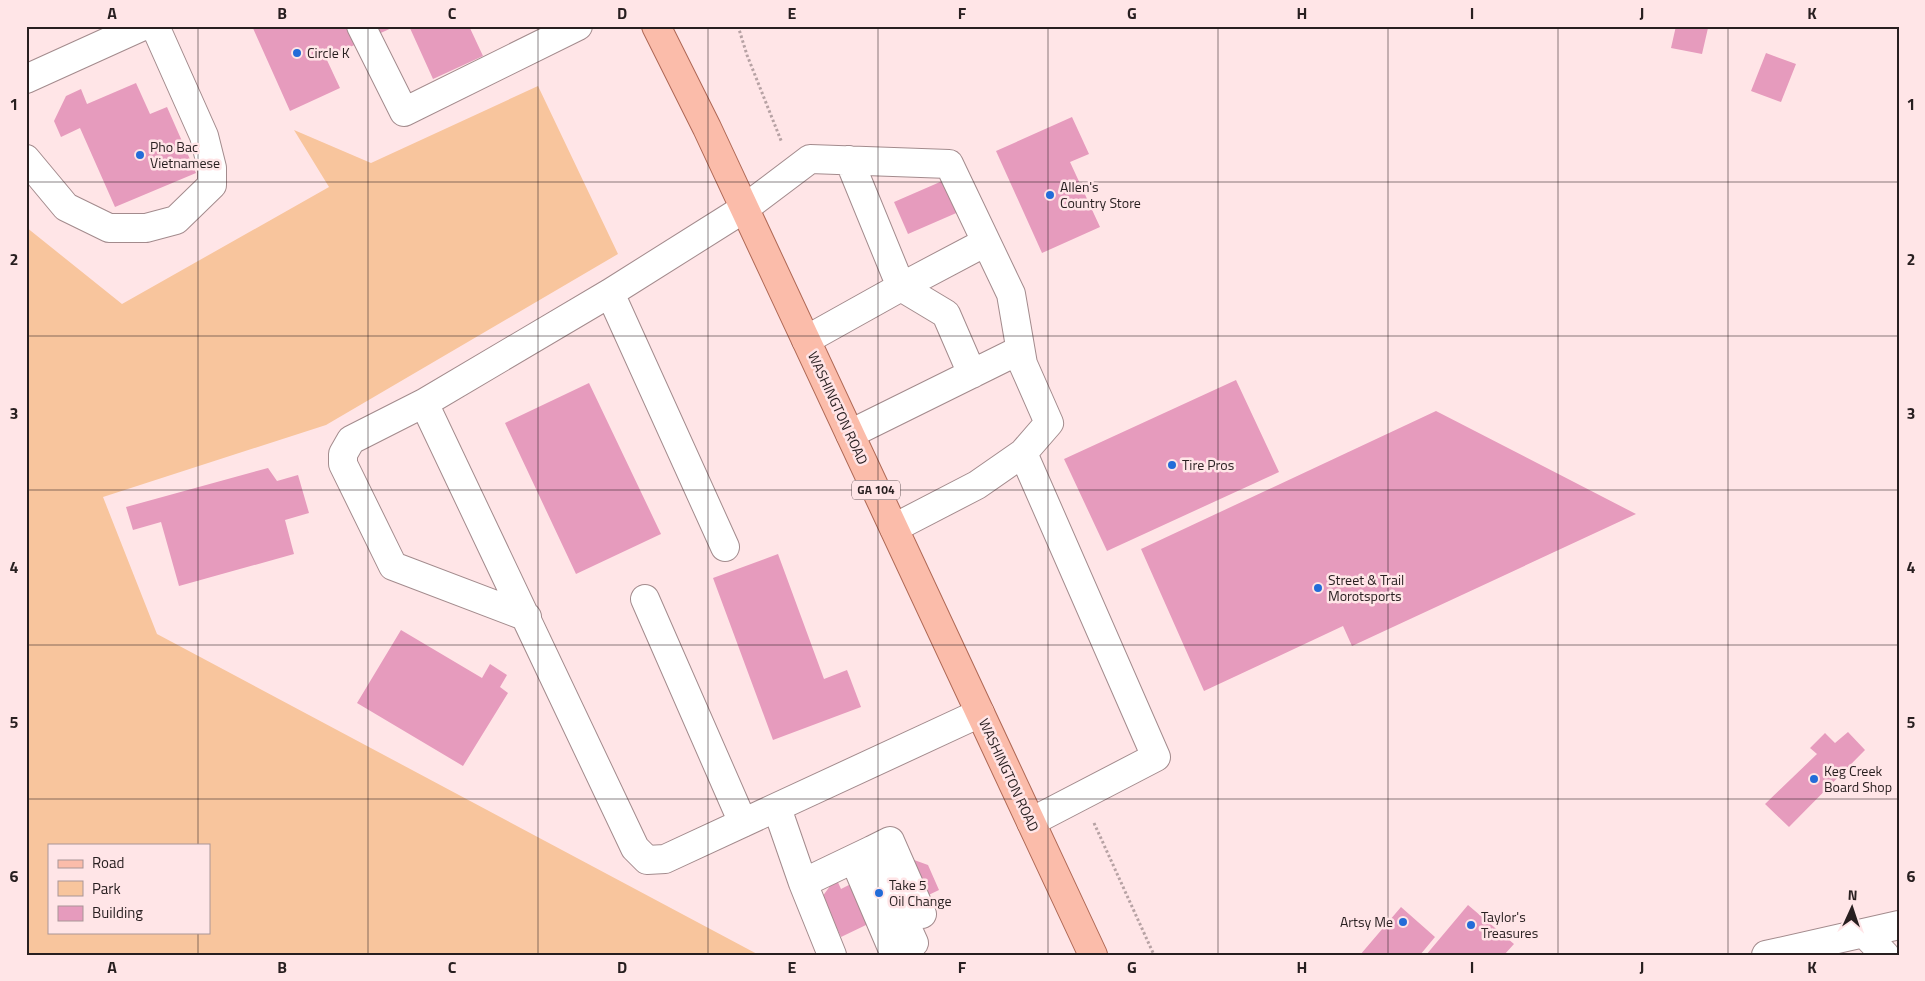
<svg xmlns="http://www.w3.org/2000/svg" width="1925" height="981" viewBox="0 0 1925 981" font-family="'Titillium Web',sans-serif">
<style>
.green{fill:#f8c59d;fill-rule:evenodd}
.building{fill:#e69bbd}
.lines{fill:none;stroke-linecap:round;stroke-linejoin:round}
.minor-casing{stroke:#a38b8d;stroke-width:30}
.major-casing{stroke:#af6855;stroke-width:30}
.path{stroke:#b7a2a4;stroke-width:3;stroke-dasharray:2.5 2.5;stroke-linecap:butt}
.minor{stroke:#fff;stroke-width:28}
.major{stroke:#fbbcaa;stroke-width:28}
.grid{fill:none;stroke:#281f20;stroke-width:1;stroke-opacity:0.55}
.poi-dot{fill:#236cd8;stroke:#ffe5e7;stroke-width:2}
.labels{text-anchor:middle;stroke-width:5;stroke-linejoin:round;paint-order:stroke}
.shield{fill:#ffe5e7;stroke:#685a5c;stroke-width:1}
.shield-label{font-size:12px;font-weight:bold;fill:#281f20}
.poi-label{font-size:14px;fill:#281f20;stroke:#ffe5e7;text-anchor:start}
.street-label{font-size:14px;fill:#281f20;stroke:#ffe5e7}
.neatline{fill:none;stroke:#281f20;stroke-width:2}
.grid-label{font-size:16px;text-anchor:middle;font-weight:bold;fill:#281f20}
</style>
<rect width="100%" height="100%" fill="#ffe5e7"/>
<path class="green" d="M538 86 618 254 326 425 103 497 157 634 759 955H26V227L122 304 329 187 294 130 371 163ZM49 845H209V932H49Z"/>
<path class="building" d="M252 26H396L326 58 340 88 290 111Z
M409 26H469L483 56 433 79Z
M1676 26 1708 28 1702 54 1671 48Z
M1766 53 1796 64 1781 102 1751 91Z
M136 83 150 114 167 107 196 173 115 207 80 128 61 137 54 121 66 96 81 89 87 104Z
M1072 117 1089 154 1070 162 1100 227 1042 253 996 151Z
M963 172 977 204 908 234 894 202Z
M1236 380 1279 472 1107 551 1064 459Z
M589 383 661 534 576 574 505 423Z
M1436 411 1636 514 1352 646 1343 626 1204 691 1141 549Z
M268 468 277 481 298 475 309 513 285 520 294 554 179 586 161 522 133 530 126 507Z
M778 554 824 679 847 670 861 707 773 740 713 578Z
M401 630 482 678 490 664 507 675 500 687 508 693 463 766 357 703Z
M1848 732 1865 750 1789 827 1765 804 1817 754 1810 748 1825 733 1835 743Z
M892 852 928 865 939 890 841 937 822 897 836 878 841 889 896 861Z
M1468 905 1514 944 1504 955H1426Z
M1401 907 1435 937 1420 955H1360Z"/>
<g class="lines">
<g class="minor-casing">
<path id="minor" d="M361 26 404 112 578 26
M26 79 143 26
M26 159 66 207 109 228H146L176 220 212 185V168L204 136 155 26
M849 160 901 287 946 314 972 374
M610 293 725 547
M806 340 901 287 986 242
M424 403 635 848 647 860 665 859 980 713
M850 434 1020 350
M894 528 977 485 1023 453
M645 599 743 823
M527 617 393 566 343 464V454L351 440 424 403 610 293 745 208 810 159 949 164 1011 294 1023 364 1049 423 1023 453 1156 757 1031 822
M777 808 803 883 832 955
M872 850 890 841 922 914
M854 859 895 955
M803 883 872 850 914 943 901 955
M1864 933 1885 955
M1766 955 1899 925"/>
</g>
<g class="major-casing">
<path id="major" d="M656 26 707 128 1093 955"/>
</g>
<path class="path" d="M738 26 747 55 782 143
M1094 823 1154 955"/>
<use href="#minor" class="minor"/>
<use href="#major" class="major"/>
</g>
<path class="grid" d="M198 26V845M368 26V955M538 26V955M708 26V955M878 26V955M1048 26V955M1218 26V955M1388 26V955M1558 26V955M1728 26V955M26 182H1899M26 336H1899M26 490H1899M26 645H1899M26 799H1899M198 932V955"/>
<g class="poi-dot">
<circle cx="297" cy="53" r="5"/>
<circle cx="140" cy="155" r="5"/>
<circle cx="1050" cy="195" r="5"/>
<circle cx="1172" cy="465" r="5"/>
<circle cx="1318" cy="588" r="5"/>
<circle cx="1814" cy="779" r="5"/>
<circle cx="879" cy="893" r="5"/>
<circle cx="1403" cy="922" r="5"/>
<circle cx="1471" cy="925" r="5"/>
</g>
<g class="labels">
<rect class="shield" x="852" y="480.5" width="48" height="19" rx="4"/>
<g class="shield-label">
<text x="876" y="494">GA 104</text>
</g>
<g class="poi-label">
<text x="307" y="58">Circle K</text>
<text x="150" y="152">Pho Bac<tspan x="150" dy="16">Vietnamese</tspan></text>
<text x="1060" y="192">Allen's<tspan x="1060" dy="16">Country Store</tspan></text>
<text x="1182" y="470">Tire Pros</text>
<text x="1328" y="585">Street &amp; Trail<tspan x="1328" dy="16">Morotsports</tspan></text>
<text x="1824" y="776">Keg Creek<tspan x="1824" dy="16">Board Shop</tspan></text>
<text x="889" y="890">Take 5<tspan x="889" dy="16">Oil Change</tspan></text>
<text x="1481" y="922">Taylor's<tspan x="1481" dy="16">Treasures</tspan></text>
<text x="1393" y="927" text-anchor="end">Artsy Me</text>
</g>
<g class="street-label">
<text transform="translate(838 408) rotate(65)" y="5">WASHINGTON ROAD</text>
<text transform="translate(1009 775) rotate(65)" y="5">WASHINGTON ROAD</text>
</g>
</g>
<rect width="1925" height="981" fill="none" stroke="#ffe5e7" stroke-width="55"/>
<rect x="48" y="844" width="162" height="90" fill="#ffe5e7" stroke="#a99697"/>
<rect x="58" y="860" width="25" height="8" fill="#fbbcaa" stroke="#a99697"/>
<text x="92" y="868" font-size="15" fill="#281f20">Road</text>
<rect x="58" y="881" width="25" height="15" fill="#f8c59d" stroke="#a99697"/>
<text x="92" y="894" font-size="15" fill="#281f20">Park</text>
<rect x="58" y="906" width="25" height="15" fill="#e69bbd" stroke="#a99697"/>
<text x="92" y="918" font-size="15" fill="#281f20">Building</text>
<g transform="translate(1852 908) rotate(3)" stroke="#ffe5e7" stroke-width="4" paint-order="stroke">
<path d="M0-4L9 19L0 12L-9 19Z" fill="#281f20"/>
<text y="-8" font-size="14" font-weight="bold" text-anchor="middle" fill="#281f20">N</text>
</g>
<rect x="28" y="28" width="1870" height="926" class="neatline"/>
<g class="grid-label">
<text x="112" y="19">A</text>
<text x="282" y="19">B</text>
<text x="452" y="19">C</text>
<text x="622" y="19">D</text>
<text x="792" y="19">E</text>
<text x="962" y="19">F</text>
<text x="1132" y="19">G</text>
<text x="1302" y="19">H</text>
<text x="1472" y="19">I</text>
<text x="1642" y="19">J</text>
<text x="1812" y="19">K</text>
<text x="14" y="110">1</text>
<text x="1911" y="110">1</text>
<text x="14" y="265">2</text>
<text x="1911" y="265">2</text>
<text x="14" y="419">3</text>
<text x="1911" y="419">3</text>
<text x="14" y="573">4</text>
<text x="1911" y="573">4</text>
<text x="14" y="728">5</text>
<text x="1911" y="728">5</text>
<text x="14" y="882">6</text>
<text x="1911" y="882">6</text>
<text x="112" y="973">A</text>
<text x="282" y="973">B</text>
<text x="452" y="973">C</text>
<text x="622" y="973">D</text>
<text x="792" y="973">E</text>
<text x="962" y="973">F</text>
<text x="1132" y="973">G</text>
<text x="1302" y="973">H</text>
<text x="1472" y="973">I</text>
<text x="1642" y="973">J</text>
<text x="1812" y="973">K</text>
</g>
</svg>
